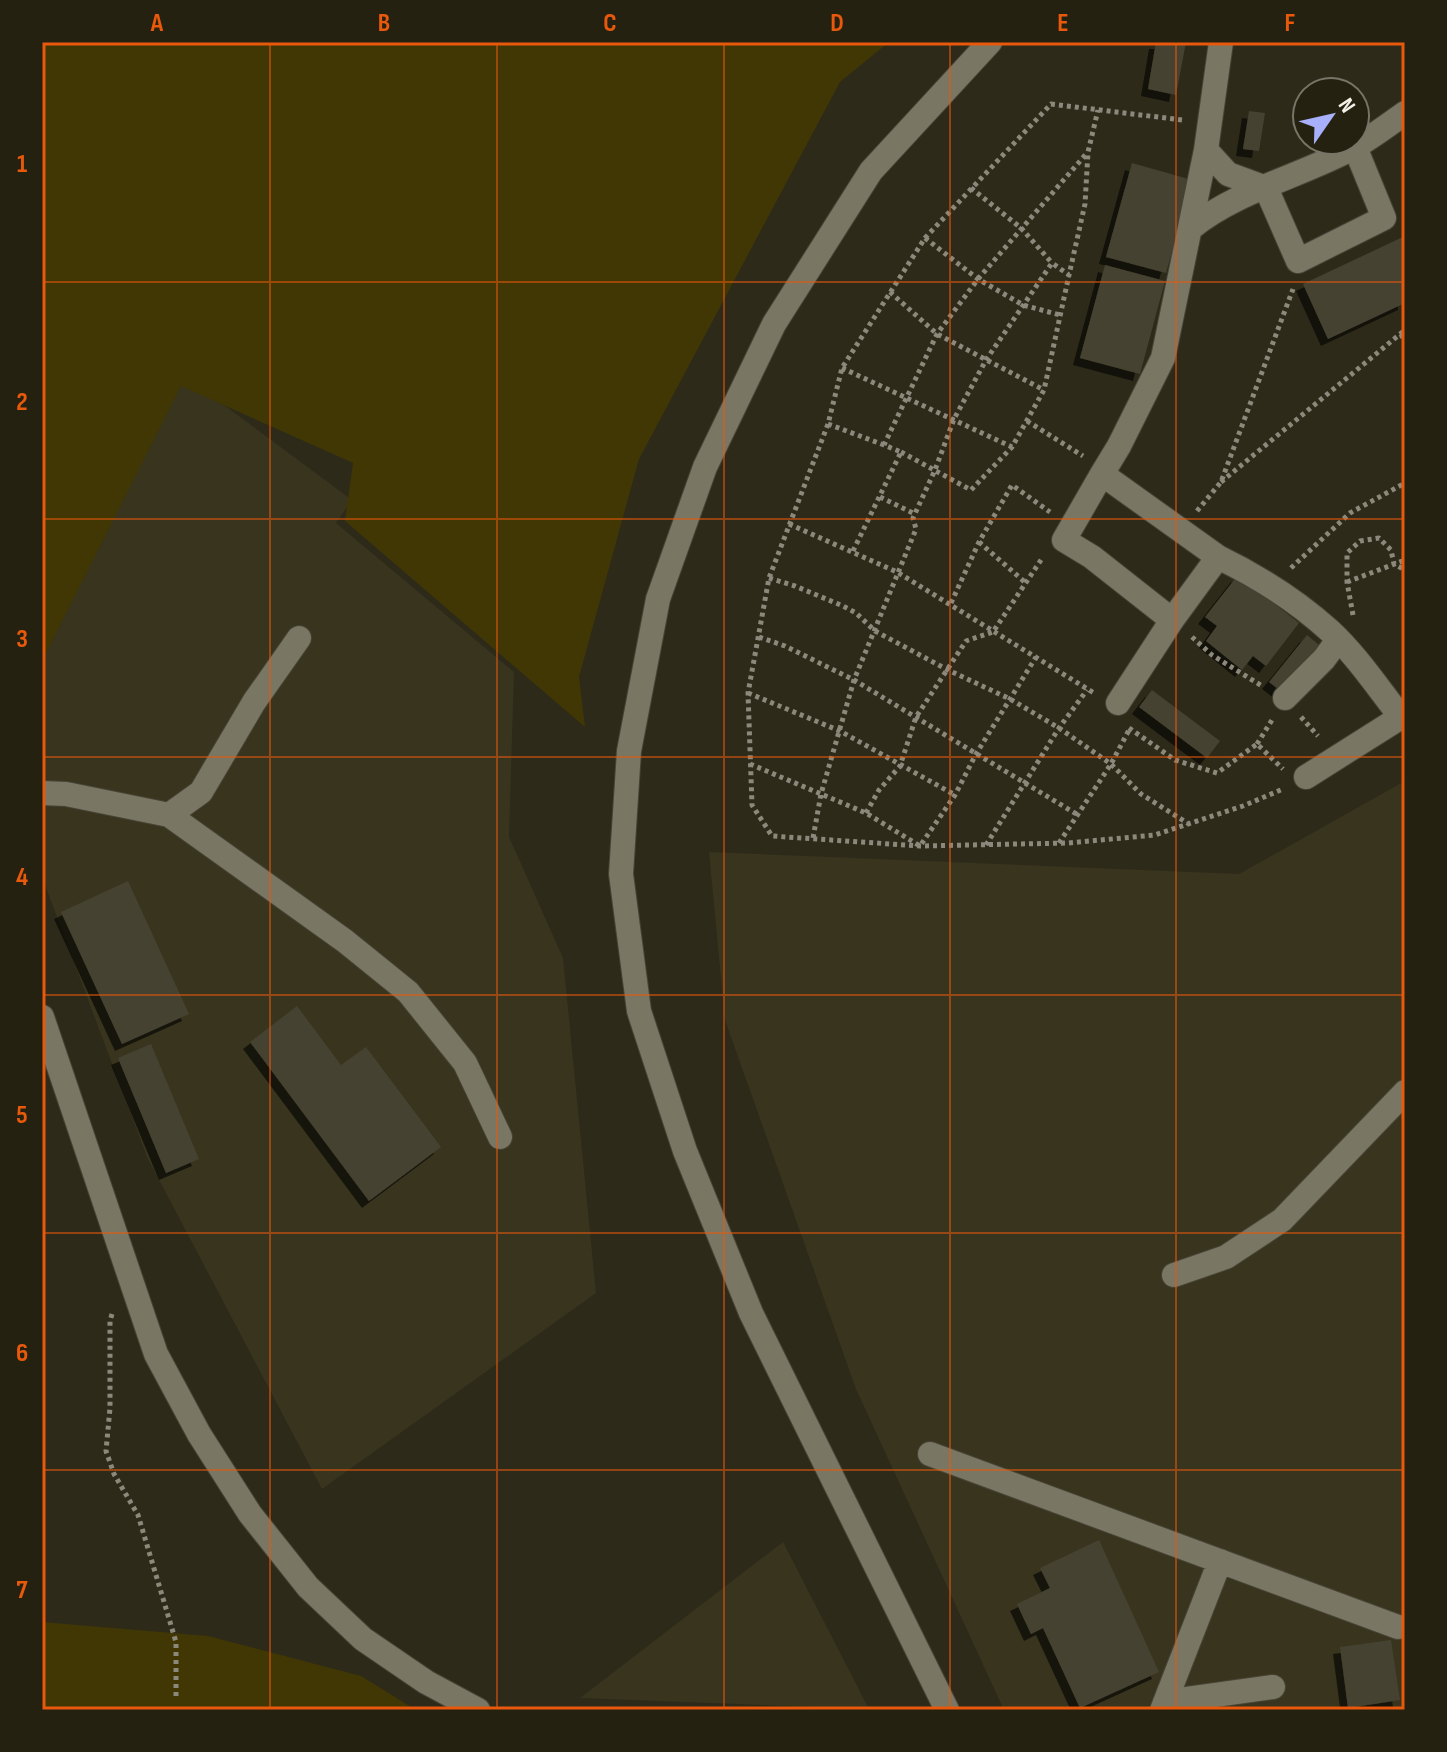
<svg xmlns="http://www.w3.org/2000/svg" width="1447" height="1752" viewBox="0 0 1447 1752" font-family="'Sofia Sans Condensed',sans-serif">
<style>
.built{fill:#38341d}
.green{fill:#403704}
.building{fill:#454231;filter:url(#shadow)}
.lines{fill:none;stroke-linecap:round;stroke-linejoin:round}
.minor-casing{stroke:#474437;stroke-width:26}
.path{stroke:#8c897c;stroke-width:5;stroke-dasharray:4 4;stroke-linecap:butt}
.minor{stroke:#797663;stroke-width:24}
.grid{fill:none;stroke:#e8590c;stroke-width:2;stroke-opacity:0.55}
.neatline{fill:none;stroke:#e8590c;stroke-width:3}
.grid-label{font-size:26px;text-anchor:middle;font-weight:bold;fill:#e8590c}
</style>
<defs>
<filter id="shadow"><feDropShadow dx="-7" dy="7" stdDeviation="0" flood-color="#0009"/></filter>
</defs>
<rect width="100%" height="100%" fill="#2d2a1a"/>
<path class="built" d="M178 371 352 500 336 523 514 672 509 837 563 958 596 1293 322 1489 147 1157 42 877V652Z
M1405 781V1710H1004L856 1389 725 1020 709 852 1239 874Z
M783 1542 869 1709 580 1698Z"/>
<path class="green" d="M42 42H889L840 82 639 459 579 677 585 727 345 521 353 463 181 386 42 661Z
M42 1622 208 1636 361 1676 416 1710H42Z"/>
<path class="building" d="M1156 42H1186L1176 95 1148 89Z
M1249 111 1265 113 1259 151 1243 149Z
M1132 163 1192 180 1166 273 1106 257Z
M1405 236V303L1328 339 1303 284Z
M1105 265 1165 281 1140 374 1080 358Z
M1238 575 1299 623 1266 666 1253 656 1242 670 1206 641 1217 626 1205 617Z
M1307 635 1319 645 1282 692 1269 682Z
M1152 690 1220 741 1207 758 1139 707Z
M128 881 189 1014 122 1044 61 912Z
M297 1006 341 1065 366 1047 441 1147 369 1201 250 1042Z
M151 1044 199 1159 166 1173 118 1058Z
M1099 1540 1159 1672 1080 1708 1043 1628 1031 1634 1017 1604 1050 1588 1040 1568Z
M1391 1640 1400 1700 1348 1708 1340 1647Z"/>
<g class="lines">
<g class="minor-casing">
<path id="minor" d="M1206 150 1228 174 1266 188 1298 261 1384 218 1355 147
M1191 228C1236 191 1301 176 1353 148 1371 138 1388 125 1405 113
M1102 474 1119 446 1163 358 1206 150 1221 42
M1218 557C1257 576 1297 601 1330 631 1357 656 1378 688 1401 717L1306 777
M1285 698 1324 659 1338 640
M1118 703 1172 620 1218 557 1102 474 1064 540 1092 557 1172 620
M42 793 66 794 169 815 345 941 408 992 465 1063 500 1137
M169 815 201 792 254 702 299 638
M42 1017 156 1354 199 1434 250 1514 308 1587 363 1639 426 1682 478 1710
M1174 1275 1226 1257 1282 1220 1405 1092
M930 1454 1398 1627
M1165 1702 1273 1687
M947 1710 751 1313 685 1151 639 1011 621 874 629 751 658 599 705 467 774 324 871 171 990 42
M1162 1710 1220 1561"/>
</g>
<path class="path" d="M1182 120 1051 104 925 238 842 368 828 424 769 578 748 693 752 805 772 836 920 846 1068 843 1155 835 1243 806 1283 789
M971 188 1021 228 1052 263
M925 238 978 279 1023 305 1060 315
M890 292 937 334 1044 390
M1401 334 1405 343
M842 368 1012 447
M1027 421 1083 456
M828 424 884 445
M901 452 971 490 1012 447 1044 390 1069 275
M1221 482 1405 330
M880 497 915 514
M1197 511 1221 482 1293 289
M789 524 897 572 1094 693
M979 542 1027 584
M853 551 901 452 884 445 937 334 978 279 1087 153
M1291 568 1350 513 1405 483
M769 578 795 586 843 606 856 613 875 631 948 670 1010 699 1059 728 1111 764 1141 794 1189 824
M1347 582 1405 560
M951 603 979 542 1012 485 1050 512
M1353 615 1347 582V553L1360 541 1379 538 1391 550 1394 564 1405 570
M759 637 785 646 854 680 1078 815
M1192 637 1212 655 1262 686
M748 693 840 731 955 795
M1301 717 1318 736
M1129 728 1175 760 1217 773 1257 744 1283 769
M1257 744 1272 720
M750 764 866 813 920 846 955 795 976 754 1036 657
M866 813 879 790 900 766 916 717 966 641 993 632 1043 557
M813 838 821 794 854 680 916 529 913 518 935 470 954 419 986 360 1052 263 1069 275 1085 204 1088 152 1098 110
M1059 843 1111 764 1129 730
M986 845 1059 728 1087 690
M112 1314 110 1321V1408L106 1451 114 1474 138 1515 176 1642V1698"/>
<use href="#minor" class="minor"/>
</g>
<path class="grid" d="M270 42V1710M497 42V1710M724 42V1710M950 42V1710M1176 42V1710M42 282H1405M42 519H1405M42 757H1405M42 995H1405M42 1233H1405M42 1470H1405"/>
<rect width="1447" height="1752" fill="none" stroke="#242111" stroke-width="88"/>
<g transform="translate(1331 116) rotate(56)"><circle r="38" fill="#242111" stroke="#777567" stroke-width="2"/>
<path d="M0-6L14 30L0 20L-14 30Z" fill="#a8b0fc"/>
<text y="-12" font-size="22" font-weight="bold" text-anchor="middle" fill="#f4f2e8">N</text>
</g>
<rect x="44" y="44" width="1359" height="1664" class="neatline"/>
<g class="grid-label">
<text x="157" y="31">A</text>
<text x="384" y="31">B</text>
<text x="610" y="31">C</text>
<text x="837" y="31">D</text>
<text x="1063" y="31">E</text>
<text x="1290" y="31">F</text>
<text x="22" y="172">1</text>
<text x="22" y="410">2</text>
<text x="22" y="647">3</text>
<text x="22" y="885">4</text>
<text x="22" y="1123">5</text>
<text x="22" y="1361">6</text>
<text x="22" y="1598">7</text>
</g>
</svg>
